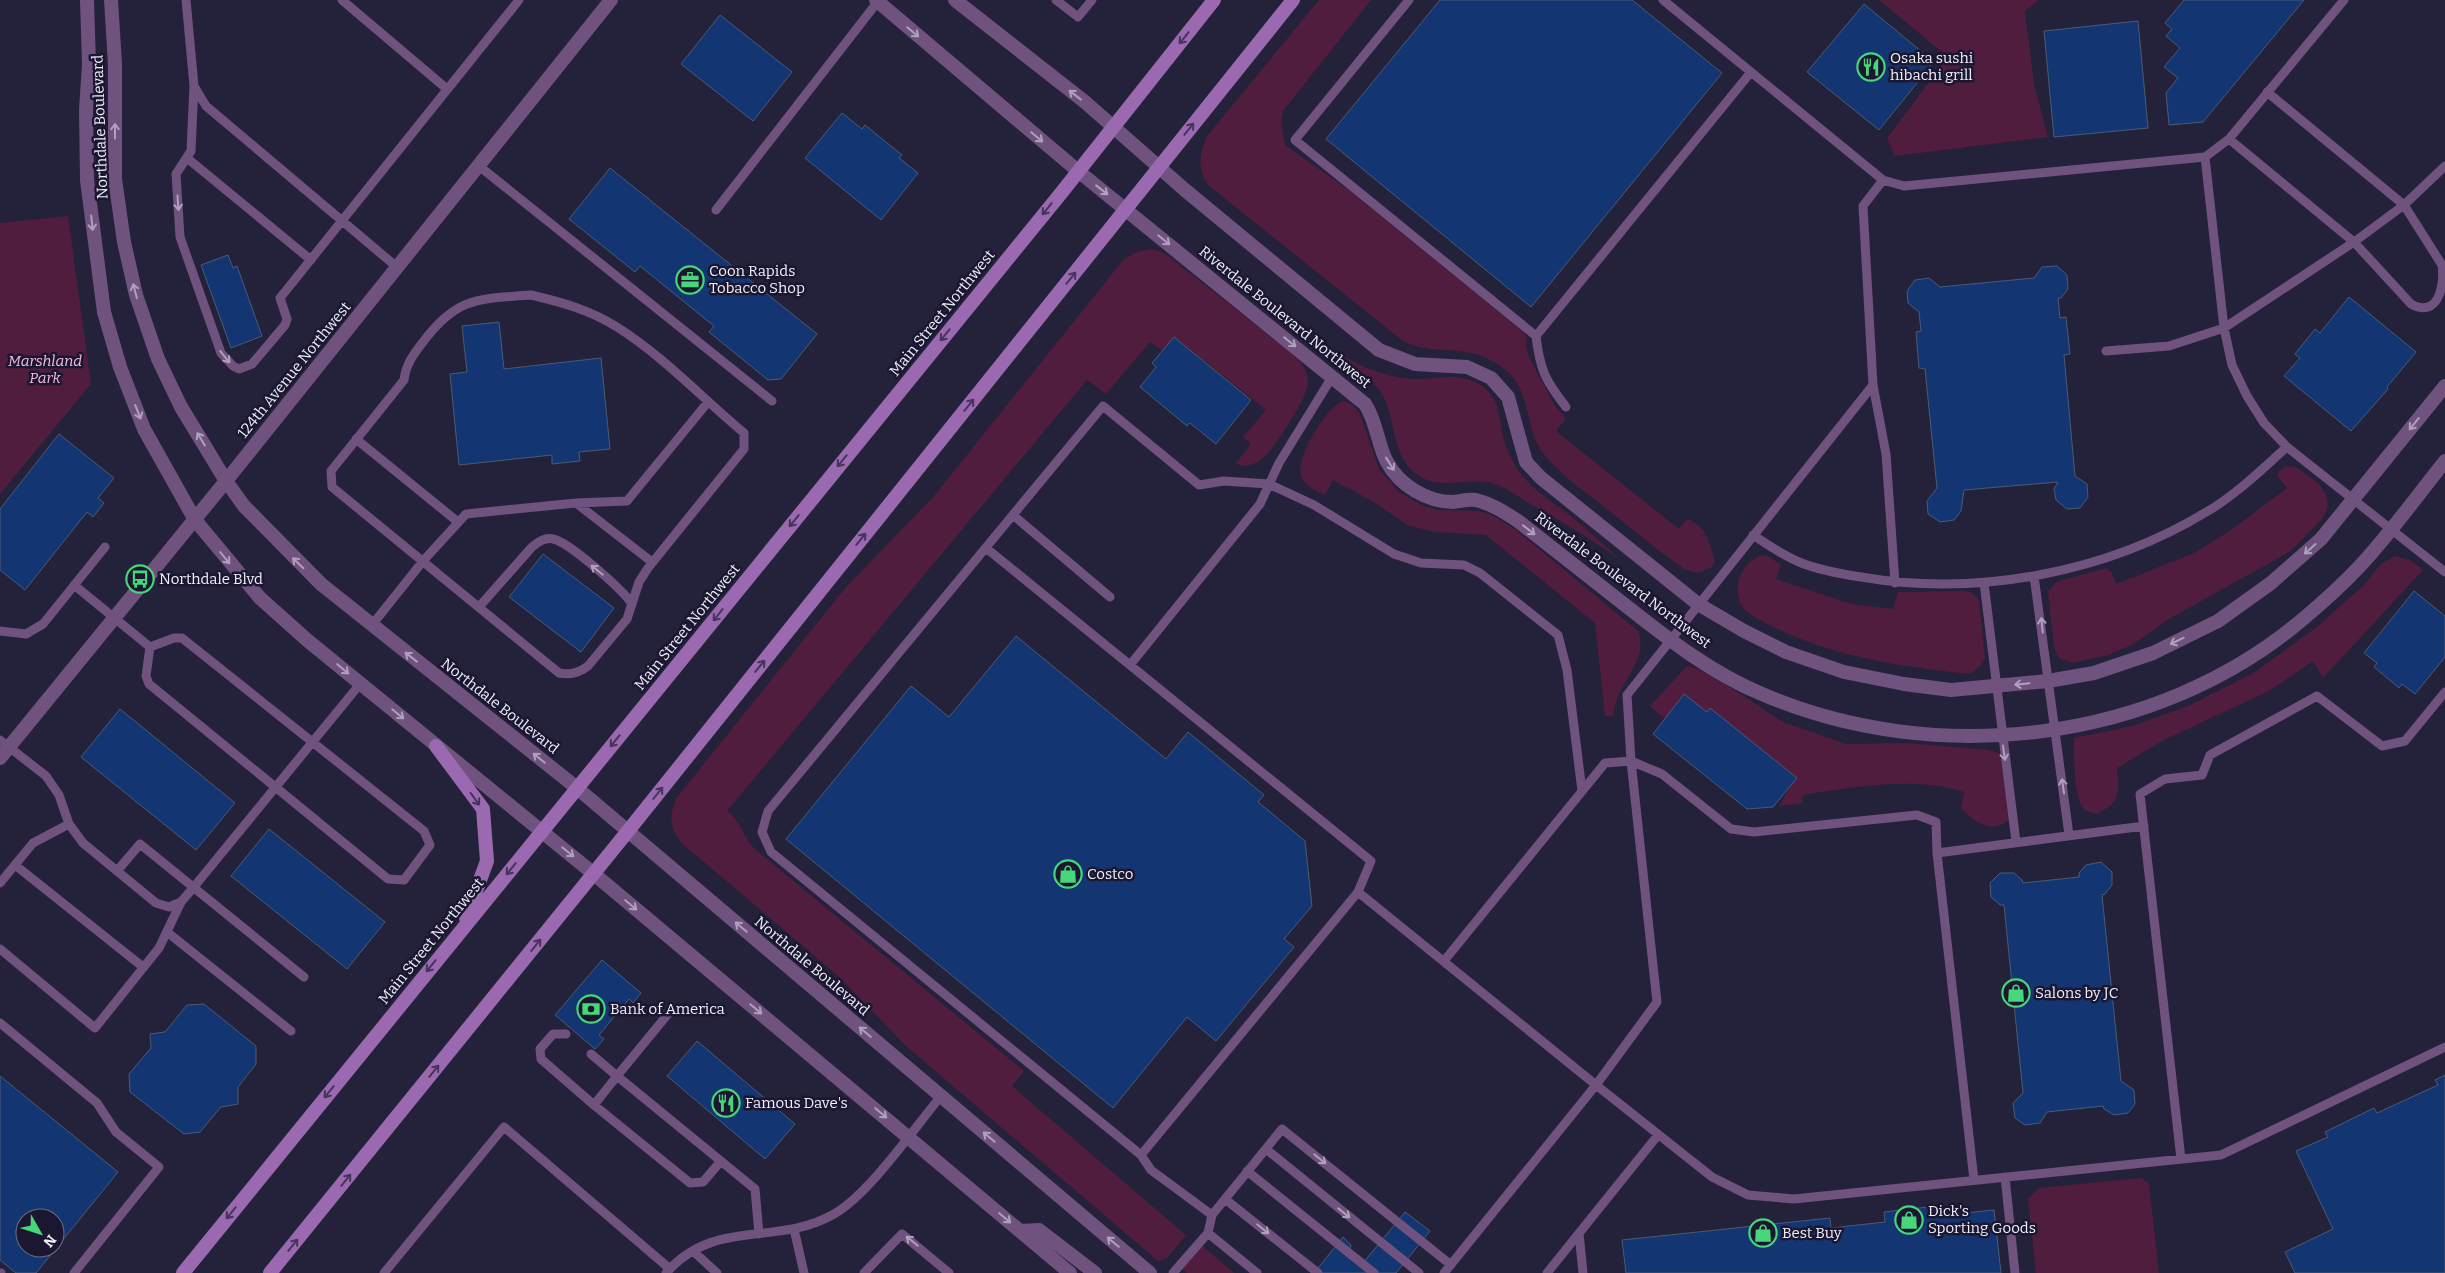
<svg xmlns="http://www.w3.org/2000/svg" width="2445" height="1273" viewBox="0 0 2445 1273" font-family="Bitter,serif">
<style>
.green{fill:#501d3f}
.building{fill:#133673;stroke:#4a5b75;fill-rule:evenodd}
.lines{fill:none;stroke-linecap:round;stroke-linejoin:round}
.service{stroke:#70527e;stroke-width:9}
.minor{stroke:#70527e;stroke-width:14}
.tertiary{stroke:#70527e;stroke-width:14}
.secondary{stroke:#9a69b0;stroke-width:14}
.oneway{stroke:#afa0bd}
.oneway2{stroke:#47345d}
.labels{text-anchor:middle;stroke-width:5;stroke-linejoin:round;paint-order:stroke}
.poi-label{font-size:15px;fill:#eeeefc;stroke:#1b1731;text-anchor:start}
.street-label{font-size:15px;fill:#eeeefc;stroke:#1b1731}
.park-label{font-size:15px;font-style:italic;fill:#f9bbe1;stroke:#1b1731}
</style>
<rect width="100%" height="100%" fill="#24213b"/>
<path class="green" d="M1319 0H1371L1283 111 1281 122 1285 145 1350 191 1522 331 1527 338 1526 346 1529 357 1555 406 1564 416 1565 420 1557 429V432L1679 529 1687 519C1707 526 1709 543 1715 561L1712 567 1698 573 1684 569C1656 549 1630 527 1603 506 1582 489 1557 473 1541 450 1525 427 1531 392 1507 371 1469 339 1439 359 1403 341L1208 185C1197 168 1199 153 1208 135Z
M1879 0H2039L2025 11 2034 85 2048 137 1895 156 1887 138 1948 57Z
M68 216 91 384 0 494V223Z
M1153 249 1167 255 1295 356C1303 364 1308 372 1308 383 1308 396 1277 444 1267 454 1260 462 1246 470 1236 463L1251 444 1243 437 1266 410 1176 338 1163 351 1150 342 1106 394 1087 380 727 811C744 824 741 836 757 851L1024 1071 1012 1086 1186 1235 1167 1258 1158 1261 906 1046 837 975 684 845C669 830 668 814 678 796L846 587 934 496 1124 259 1139 251Z
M1331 348C1356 365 1383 377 1412 379 1435 380 1457 371 1479 384 1500 397 1499 416 1503 437 1506 448 1511 458 1517 468 1529 488 1553 502 1571 516 1588 530 1603 544 1619 559 1590 539 1560 520 1529 503 1517 496 1505 487 1492 483 1465 477 1438 492 1415 473 1390 452 1397 420 1382 394 1371 376 1348 362 1331 348Z
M1344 401 1353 405 1360 414 1379 469 1399 492 1422 505 1436 510 1478 511 1490 514 1516 530 1638 631C1650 663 1614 683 1614 716H1605L1595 623 1486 535 1435 532 1409 526 1372 501 1333 480 1325 495C1316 491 1305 486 1301 476 1295 459 1328 403 1344 401Z
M2291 466 2296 467 2319 484 2326 494 2328 506 2322 519 2291 551 2167 620 2132 645 2105 656 2072 663 2059 658 2054 648 2048 592 2056 582 2107 568 2112 573 2116 584 2194 553 2231 530 2287 488 2278 477V472L2284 467Z
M1766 555 1781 565 1776 579 1851 604 1893 609 1898 592 1963 591 1973 593 1979 601 1985 658 1980 666 1970 674C1894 666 1819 655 1751 615 1727 600 1738 558 1766 555Z
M2395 556 2412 561 2423 570 2323 678 2313 661 2269 691 2162 741 2117 768C2119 793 2121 803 2096 814 2093 813 2088 812 2085 810 2073 798 2074 755 2074 738L2132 726 2188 706 2255 672 2318 626 2364 585 2380 565Z
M1687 666 1698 669 1733 689 1783 722 1846 744 1906 743 1989 750 2005 755 2011 816C1997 837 1974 823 1961 808L1964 792C1916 776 1853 787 1803 795L1802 803 1779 806 1796 777 1710 709 1707 712 1665 719 1650 706Z
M2141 1178 2149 1183 2159 1273H2036L2028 1199 2039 1188Z
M1199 1243 1234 1273H1187L1179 1266Z"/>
<path class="building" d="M1440 0H1632L1722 73 1531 307 1326 139Z
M2184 0H2304L2203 122 2169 125 2166 93 2178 78 2164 67 2180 48 2166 36 2172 29 2165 23Z
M1864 4 1934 62 1879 130 1807 72Z
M720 15 792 72 753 121 681 64Z
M2138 21 2148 128 2054 137 2044 31Z
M842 113 862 129 865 125 902 155 899 158 918 173 881 220 805 158Z
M610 168 817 334 781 379 768 380 709 332 714 326 640 266 635 272 569 219Z
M228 255 233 268 237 266 262 336 231 348 201 265Z
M2057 266 2067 275 2068 289 2061 298H2058L2060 318 2066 317 2070 354 2064 355 2075 476 2087 484 2088 497 2080 508 2067 509 2056 500 2054 489 2058 482 1964 490 1961 511 1954 520 1940 522 1928 514 1927 501 1937 488 1925 369 1919 368 1916 332 1921 331 1919 312 1908 303 1907 291 1915 280 1929 278 1940 287 2034 278 2042 267Z
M2349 297 2416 352 2387 387 2388 389 2351 431 2284 376 2300 358 2295 354 2315 329 2320 333Z
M499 322 504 369 601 358 610 449 579 452 580 461 552 464V455L459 465 450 374 467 372 462 326Z
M1174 337 1251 400 1216 444 1190 423 1187 426 1140 387 1156 367 1152 363Z
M59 434 114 478 98 498 104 503 93 517 87 512 25 590 0 570V509Z
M543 554 614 608 581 652 509 597Z
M2414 591 2445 616V657L2415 694 2402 684 2399 688 2374 667 2377 663 2364 653Z
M1016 636 1166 759 1188 732 1264 795 1258 802 1305 841 1312 906 1284 939 1294 947 1216 1041 1187 1017 1113 1108 786 839 911 686 949 717Z
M1684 694 1707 712 1710 708 1797 778 1773 807 1747 809 1653 734Z
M120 709 235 803 196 850 81 757Z
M269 829 385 922 347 969 231 876Z
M2101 862 2112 872V885L2105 894 2102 895 2121 1081 2134 1090 2135 1104 2128 1113 2114 1115 2104 1109 2103 1106 2047 1112 2040 1123 2025 1125 2015 1118 2013 1103 2023 1093 2004 905H2000L1991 897 1990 883 2000 873H2014L2022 880 2023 883 2079 877V873L2086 865Z
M602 960 641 993 633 1003 629 999 599 1035 604 1039 595 1049 555 1015Z
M204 1004 256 1046V1064L238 1087V1104L221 1107 200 1132 184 1134 130 1092 129 1074 151 1048 150 1034 165 1032 187 1005Z
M697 1041 795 1124 765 1159 667 1076Z
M2445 1075V1273H2295L2285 1252 2333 1229 2296 1151 2328 1137 2325 1132 2374 1108 2377 1113 2438 1085 2435 1080Z
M0 1076 118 1172 36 1273H16L0 1260ZM25 1218H55V1248H25Z
M1937 1206V1216L1994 1210 2001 1273H1626L1622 1240 1830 1218 1831 1228 1885 1222 1884 1212Z
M1405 1212 1430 1231 1396 1273H1314L1343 1237 1351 1245 1349 1252 1363 1263Z"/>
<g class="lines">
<path class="service" d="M186 0 194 86 206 106 398 268
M342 0 447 89
M1056 0 1078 17 1092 0
M1409 0 1295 140 1536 336
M1663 0 1883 180 1904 186 2205 157 2229 139 2344 0
M194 86 191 151 176 174 180 237 221 353 233 366 239 369 252 364 285 325 287 319 280 298 519 0
M2229 139 2354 242 2411 304C2438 319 2445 286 2442 265L2404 205 2267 92
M2205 157 2224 328 2232 365 2247 396 2264 423 2287 447 2445 572
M187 158 311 260
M479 166 772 401
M1883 180 1863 206 1873 385 1627 695 1631 761 1657 1002 1596 1085 1712 1177 1748 1195 1794 1199 2221 1155 2445 1047
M716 210 879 0
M531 295C561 302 590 310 617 327 663 356 702 398 744 433V449L648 568 639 582 627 619 588 666C579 673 571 675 559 673L332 487 331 471 404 380C406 364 413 355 423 342 457 297 477 299 531 295Z
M2106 351 2169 346 2224 328 2354 242 2404 205 2445 166
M1873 385 1886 454 1895 583
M1566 407C1545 380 1540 370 1536 336L1751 72
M356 439 458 522
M576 503 652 562
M1013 515 1110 597
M1753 535C1768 545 1782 555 1799 562 1818 570 1841 574 1861 577 1977 597 2107 573 2208 511 2237 494 2262 469 2287 447
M986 548 1371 861 1358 892 1596 1085 1444 1273
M2034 576 2069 835
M1984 583 2016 842
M74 585 150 647 174 638H182L424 831 430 845 404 880 388 879 149 684 146 676 150 647
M479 607 532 547C538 542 545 537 553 539 569 542 623 590 632 604
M372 625 423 561 466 514 576 503 627 501 708 402
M0 631 26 634 43 624 105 547
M1130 665 1260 504 1279 463 1332 377
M0 740 46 776 59 795 69 824 83 843 156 903 169 907 181 902 193 888 360 684
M1937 853 2144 826
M15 865 143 967
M117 871 140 844 304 977
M0 883 33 843 69 824
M167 932 291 1031
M0 949 95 1028 159 948 181 902
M1444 961 1605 763 1631 761 1662 774 1731 829 1754 832 1917 815 1936 822 1937 853 1974 1180
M668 1014 617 1076 755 1189 759 1234
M0 1023 97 1103 116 1132 159 1167 74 1273
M566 1034H553L540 1049 541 1059 594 1105 690 1183 703 1182 721 1161
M591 1054 617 1076 594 1105
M1266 1149 1419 1273
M1141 1155 1358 892
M2181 1159 2140 794 2165 779 2202 775 2210 755 2317 696 2382 746 2405 741 2445 692
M1247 1171 1374 1273
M2005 1177 2015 1273
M1225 1199 1318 1273
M1212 1215 1282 1129 1451 1265
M794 1229 804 1273
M1579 1233 1583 1273
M693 1251 717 1273
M0 1273H1
M384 1273 504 1127 670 1269
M666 1273C715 1217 777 1247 834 1214 869 1194 913 1130 941 1096
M864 1273 902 1234 949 1273
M1173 1273 1208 1233
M1257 1273 1208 1233 1212 1215 1151 1170 1141 1155 771 852 762 832 768 811 1103 406 1199 485 1224 481 1269 484 1314 505 1394 554 1421 563 1464 565 1480 573 1558 635 1567 670 1582 791
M1547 1273 1658 1135"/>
<path class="minor" d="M876 0 1078 171 1365 404C1377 422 1377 443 1387 462 1399 485 1427 502 1453 502 1461 501 1469 499 1476 500 1492 504 1504 512 1518 521 1554 549 1589 577 1625 605 1668 639 1711 673 1762 694 1936 769 2157 743 2303 619 2322 603 2342 585 2359 567 2390 534 2417 496 2445 461
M955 0 1085 102 1185 190 1379 350 1415 364 1467 367 1491 378 1508 397 1526 462 1541 478 1698 604 1744 631 1786 652 1844 672 1904 684 1951 690 2048 681 2094 673 2153 653 2218 621 2271 583 2321 539 2445 386
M226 481 611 0"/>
<path class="tertiary" d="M87 0 89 64 86 110 87 180 104 312 120 367 144 429 195 520 260 598 307 640 594 874 1070 1273
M111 0 115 64V179L124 242 136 295 158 359 181 407 226 481 244 506 321 584 577 788 1150 1273
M0 758 226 481
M1020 1231 1039 1230 1095 1273"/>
<path class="secondary" d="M436 746 483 809 487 861 466 918
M183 1273 1062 192 1214 0
M270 1273 628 831 1293 0"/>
</g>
<defs><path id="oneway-shaft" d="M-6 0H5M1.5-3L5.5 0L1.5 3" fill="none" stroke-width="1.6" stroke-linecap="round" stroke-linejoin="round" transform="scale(1.25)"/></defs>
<g class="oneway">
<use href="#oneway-shaft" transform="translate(913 32) rotate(40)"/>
<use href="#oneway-shaft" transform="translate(1075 95) rotate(-142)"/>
<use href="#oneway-shaft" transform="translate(115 131) rotate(-90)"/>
<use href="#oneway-shaft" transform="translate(1037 137) rotate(40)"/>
<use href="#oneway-shaft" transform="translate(1102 190) rotate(38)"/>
<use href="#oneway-shaft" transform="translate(178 203) rotate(86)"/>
<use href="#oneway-shaft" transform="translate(92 223) rotate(84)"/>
<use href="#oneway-shaft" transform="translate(1164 240) rotate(39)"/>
<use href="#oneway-shaft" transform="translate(135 291) rotate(-105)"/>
<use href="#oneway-shaft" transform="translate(1290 342) rotate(39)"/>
<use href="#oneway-shaft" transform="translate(225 357) rotate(51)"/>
<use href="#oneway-shaft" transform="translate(138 412) rotate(68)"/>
<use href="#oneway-shaft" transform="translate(2414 424) rotate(129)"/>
<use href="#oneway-shaft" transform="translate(201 439) rotate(-121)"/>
<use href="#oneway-shaft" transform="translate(1390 464) rotate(58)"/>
<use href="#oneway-shaft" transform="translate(1529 530) rotate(38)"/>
<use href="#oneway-shaft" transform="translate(2310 549) rotate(138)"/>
<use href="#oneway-shaft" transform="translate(225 558) rotate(51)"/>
<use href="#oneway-shaft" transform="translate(298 563) rotate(-136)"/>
<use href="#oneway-shaft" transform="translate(597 570) rotate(-141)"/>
<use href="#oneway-shaft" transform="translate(2042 625) rotate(-96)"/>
<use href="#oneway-shaft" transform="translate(2177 641) rotate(154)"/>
<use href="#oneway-shaft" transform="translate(411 657) rotate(-142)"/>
<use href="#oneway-shaft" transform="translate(343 669) rotate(40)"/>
<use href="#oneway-shaft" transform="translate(2022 684) rotate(174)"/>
<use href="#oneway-shaft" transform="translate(398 714) rotate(39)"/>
<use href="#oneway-shaft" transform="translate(2004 753) rotate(82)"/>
<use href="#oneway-shaft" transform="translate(539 758) rotate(-141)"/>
<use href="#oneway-shaft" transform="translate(2063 786) rotate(-98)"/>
<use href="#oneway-shaft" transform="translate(568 852) rotate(39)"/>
<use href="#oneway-shaft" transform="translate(631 905) rotate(40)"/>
<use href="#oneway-shaft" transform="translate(741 927) rotate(-140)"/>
<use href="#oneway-shaft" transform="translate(756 1009) rotate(40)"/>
<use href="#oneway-shaft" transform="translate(865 1032) rotate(-140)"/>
<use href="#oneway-shaft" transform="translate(881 1113) rotate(40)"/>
<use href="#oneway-shaft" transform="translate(989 1137) rotate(-140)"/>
<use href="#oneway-shaft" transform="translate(1320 1159) rotate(39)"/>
<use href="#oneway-shaft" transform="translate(1344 1213) rotate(39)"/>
<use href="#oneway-shaft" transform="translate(1005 1218) rotate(40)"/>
<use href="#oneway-shaft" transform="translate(1263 1229) rotate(39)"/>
<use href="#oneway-shaft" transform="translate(912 1241) rotate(-141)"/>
<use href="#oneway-shaft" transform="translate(1113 1242) rotate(-140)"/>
</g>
<g class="oneway2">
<use href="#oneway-shaft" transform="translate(1184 38) rotate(129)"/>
<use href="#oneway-shaft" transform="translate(1189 129) rotate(-51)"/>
<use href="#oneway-shaft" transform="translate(1047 209) rotate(129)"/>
<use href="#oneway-shaft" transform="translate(1071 278) rotate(-51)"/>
<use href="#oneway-shaft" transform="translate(945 335) rotate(129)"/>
<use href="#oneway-shaft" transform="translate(969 405) rotate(-51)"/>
<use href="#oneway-shaft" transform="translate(842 461) rotate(129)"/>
<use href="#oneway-shaft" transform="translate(794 521) rotate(129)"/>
<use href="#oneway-shaft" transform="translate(861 539) rotate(-51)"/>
<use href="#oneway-shaft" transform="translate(718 615) rotate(129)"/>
<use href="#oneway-shaft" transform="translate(760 666) rotate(-51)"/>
<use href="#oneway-shaft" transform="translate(615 741) rotate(129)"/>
<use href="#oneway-shaft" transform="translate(658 793) rotate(-51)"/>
<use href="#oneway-shaft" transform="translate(475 799) rotate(54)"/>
<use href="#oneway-shaft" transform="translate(511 869) rotate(129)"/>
<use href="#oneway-shaft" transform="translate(536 945) rotate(-51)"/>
<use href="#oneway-shaft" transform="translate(431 966) rotate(129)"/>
<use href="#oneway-shaft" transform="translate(434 1071) rotate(-51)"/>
<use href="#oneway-shaft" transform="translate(329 1092) rotate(129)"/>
<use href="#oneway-shaft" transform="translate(346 1180) rotate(-51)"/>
<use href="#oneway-shaft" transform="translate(231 1213) rotate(129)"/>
<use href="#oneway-shaft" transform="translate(293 1245) rotate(-51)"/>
</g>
<defs>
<g id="restaurant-ring" transform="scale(1.4375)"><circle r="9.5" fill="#1b1731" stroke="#45d77a" stroke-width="1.5"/><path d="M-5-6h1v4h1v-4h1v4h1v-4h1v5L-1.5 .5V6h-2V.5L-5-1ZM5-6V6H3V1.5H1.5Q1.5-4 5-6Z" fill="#45d77a"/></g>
<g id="office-ring" transform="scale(1.4375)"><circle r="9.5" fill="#1b1731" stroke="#45d77a" stroke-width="1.5"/><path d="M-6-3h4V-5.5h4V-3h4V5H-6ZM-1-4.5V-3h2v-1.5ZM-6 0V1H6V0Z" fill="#45d77a"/></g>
<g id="bus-ring" transform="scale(1.4375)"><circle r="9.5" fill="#1b1731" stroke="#45d77a" stroke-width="1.5"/><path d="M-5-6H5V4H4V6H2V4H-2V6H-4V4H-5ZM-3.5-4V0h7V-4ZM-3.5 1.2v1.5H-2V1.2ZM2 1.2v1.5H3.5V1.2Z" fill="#45d77a"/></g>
<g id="shop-ring" transform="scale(1.4375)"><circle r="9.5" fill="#1b1731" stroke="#45d77a" stroke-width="1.5"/><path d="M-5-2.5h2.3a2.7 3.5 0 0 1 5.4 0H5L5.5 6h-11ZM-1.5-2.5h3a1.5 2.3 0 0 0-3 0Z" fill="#45d77a"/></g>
<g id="bank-ring" transform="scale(1.4375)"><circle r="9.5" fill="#1b1731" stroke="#45d77a" stroke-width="1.5"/><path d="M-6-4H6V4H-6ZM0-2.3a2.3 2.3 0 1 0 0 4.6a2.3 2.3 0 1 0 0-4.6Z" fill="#45d77a"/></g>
</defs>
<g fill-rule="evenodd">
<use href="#restaurant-ring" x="1871" y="67"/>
<use href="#office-ring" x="690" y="280"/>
<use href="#bus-ring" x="140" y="579"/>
<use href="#shop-ring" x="1068" y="874"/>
<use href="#shop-ring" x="2016" y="993"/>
<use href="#bank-ring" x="591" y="1009"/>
<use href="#restaurant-ring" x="726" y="1103"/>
<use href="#shop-ring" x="1909" y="1220"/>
<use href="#shop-ring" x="1763" y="1233"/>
</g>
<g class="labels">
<g class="poi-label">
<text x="1890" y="63">Osaka sushi<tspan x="1890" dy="17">hibachi grill</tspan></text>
<text x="709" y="276">Coon Rapids<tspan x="709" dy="17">Tobacco Shop</tspan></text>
<text x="159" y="584">Northdale Blvd</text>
<text x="1087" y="879">Costco</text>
<text x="2035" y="998">Salons by JC</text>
<text x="610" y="1014">Bank of America</text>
<text x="745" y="1108">Famous Dave's</text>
<text x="1928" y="1216">Dick's<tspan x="1928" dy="17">Sporting Goods</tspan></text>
<text x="1782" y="1238">Best Buy</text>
</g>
<g class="street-label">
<text transform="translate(100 127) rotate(-92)" y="5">Northdale Boulevard</text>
<text transform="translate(942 313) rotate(-51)" y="5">Main Street Northwest</text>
<text transform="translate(1285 317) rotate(39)" y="5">Riverdale Boulevard Northwest</text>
<text transform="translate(294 370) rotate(-51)" y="5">124th Avenue Northwest</text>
<text transform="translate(1623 580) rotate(37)" y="5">Riverdale Boulevard Northwest</text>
<text transform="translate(687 627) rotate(-51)" y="5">Main Street Northwest</text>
<text transform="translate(500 706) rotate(38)" y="5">Northdale Boulevard</text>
<text transform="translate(431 941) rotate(-51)" y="5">Main Street Northwest</text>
<text transform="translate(812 966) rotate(40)" y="5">Northdale Boulevard</text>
</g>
<g class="park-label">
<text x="45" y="366">Marshland<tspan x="45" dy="17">Park</tspan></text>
</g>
</g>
<g transform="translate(40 1233) rotate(129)"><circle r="24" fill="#1b1731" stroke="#6f6d82"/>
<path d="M0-4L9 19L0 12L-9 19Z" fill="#45d77a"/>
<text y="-8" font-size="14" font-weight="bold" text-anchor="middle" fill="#eeeefc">N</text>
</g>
</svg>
